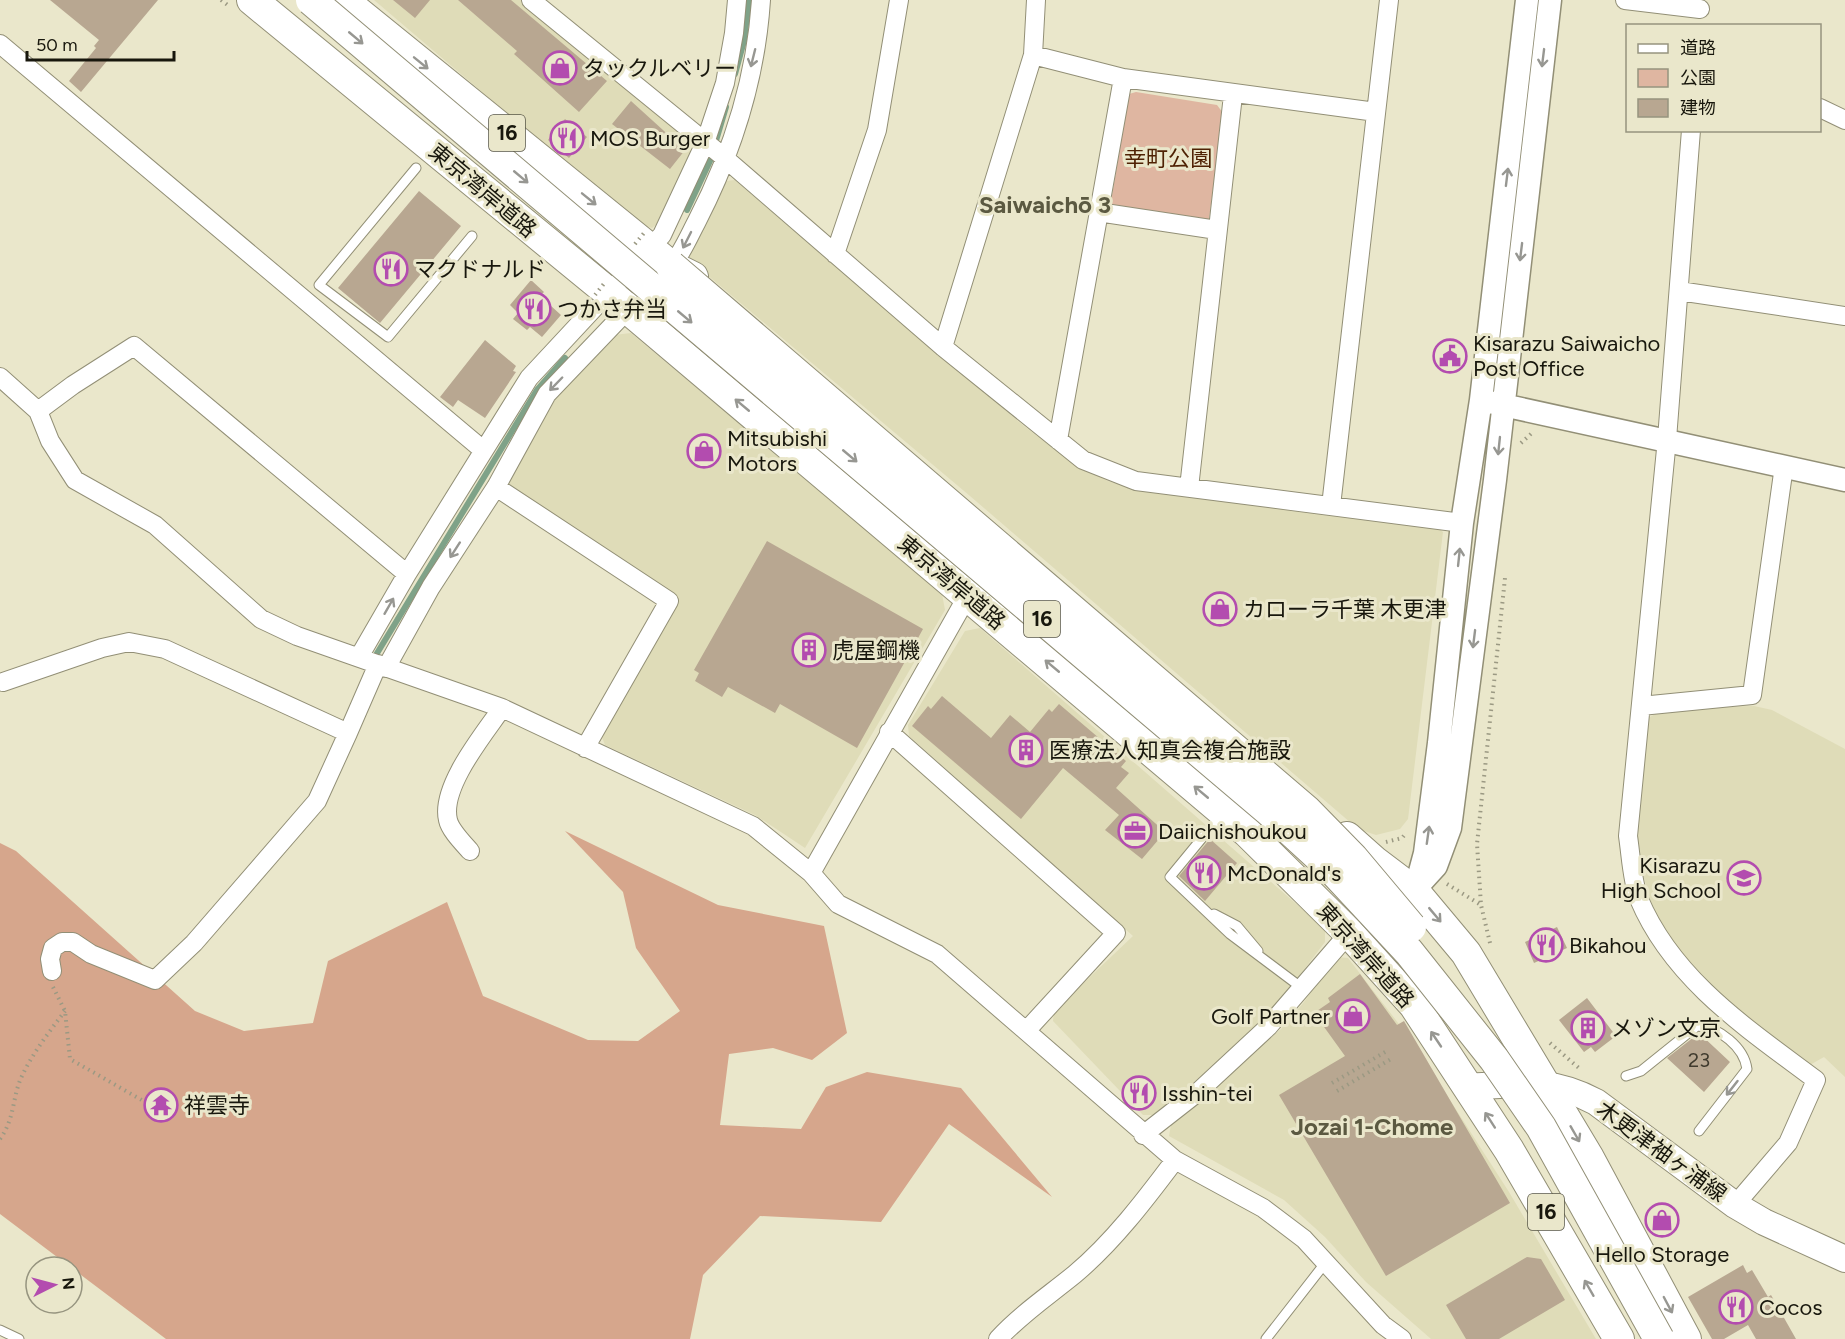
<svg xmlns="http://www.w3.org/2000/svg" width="1845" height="1339" viewBox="0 0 1845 1339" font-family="Figtree,'Noto Sans JP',sans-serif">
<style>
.built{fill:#dfdcb8}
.green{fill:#dfb6a1}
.forest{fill:#d6a68c}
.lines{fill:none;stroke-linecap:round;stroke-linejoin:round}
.stream{stroke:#7fa288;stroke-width:6}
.building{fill:#b8a791}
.service-casing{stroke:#928f76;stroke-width:11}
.minor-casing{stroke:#928f76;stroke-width:20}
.tertiary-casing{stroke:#928f76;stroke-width:25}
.secondary-casing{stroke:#928f76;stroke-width:28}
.trunk-casing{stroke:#928f76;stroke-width:32}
.path{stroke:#9b9983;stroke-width:4;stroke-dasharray:1.5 4.5;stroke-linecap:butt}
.service{stroke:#fff;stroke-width:9}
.minor{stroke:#fff;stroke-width:18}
.tertiary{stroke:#fff;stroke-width:22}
.secondary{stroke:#fff;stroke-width:26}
.trunk{stroke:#fff;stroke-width:30}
.trunk-bridge-casing{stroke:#928f76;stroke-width:32;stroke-linecap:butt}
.path-bridge{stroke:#9b9983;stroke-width:4;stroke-dasharray:1.5 4.5;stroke-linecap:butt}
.trunk-bridge{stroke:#fff;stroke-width:30}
.oneway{stroke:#979792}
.labels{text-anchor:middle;stroke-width:6;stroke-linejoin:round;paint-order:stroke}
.number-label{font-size:20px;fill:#403b2e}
.shield{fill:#eae7cb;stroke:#575546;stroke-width:1.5}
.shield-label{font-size:21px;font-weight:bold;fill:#18170d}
.poi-label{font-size:22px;fill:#18170d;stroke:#eae7cb;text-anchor:start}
.park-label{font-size:22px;fill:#4f2204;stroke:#eae7cb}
.street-label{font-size:22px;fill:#18170d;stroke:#eae7cb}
.neighbourhood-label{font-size:24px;font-weight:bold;fill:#5b5941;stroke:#eae7cb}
</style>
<rect width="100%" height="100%" fill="#eae7cb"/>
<path class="built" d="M374 0H522L692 144 695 155 658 223 652 228 635 222Z
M735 180 1024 426 1074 464 1108 481 1137 490 1437 527 1443 532 1408 819 1400 829 1376 835 1358 829 970 496 687 258 686 248 726 181Z
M631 333 942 594 945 610 805 848 755 815 605 745 600 732 677 599 508 485 554 397 614 335Z
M980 628 1325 929V942L1274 1009 1216 1064 1153 1115H1143L1053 1021 1054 1011 1133 936 909 736 908 725 965 631Z
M1754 706 1772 710 1845 749V1077L1824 1057 1808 1066 1775 1045 1691 968 1660 923 1650 899 1638 857 1635 819 1648 718 1666 708Z
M1336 957 1348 958 1412 1041 1509 1192 1596 1339H1431L1366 1282 1325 1237 1284 1200 1169 1136 1171 1125 1281 1029 1304 1002Z"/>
<path class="green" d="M1136 92 1217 105 1223 113 1209 219 1202 221 1114 208 1111 201 1129 94Z"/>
<path class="forest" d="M565 831 718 905 824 926 847 1033 812 1060 773 1048 729 1054 720 1125 801 1129 826 1087 867 1072 961 1088 1052 1197 949 1124 881 1222 760 1216 703 1275 690 1339H166L0 1214V843L16 851 195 1011 244 1031 313 1023 328 961 447 902 483 996 588 1040 638 1041 680 1011 636 948 623 892Z"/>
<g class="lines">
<path class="stream" d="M735 74 744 41 749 0
M687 210 710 161 726 107
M376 655 537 390 565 358"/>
</g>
<path class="building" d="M50 0H158L81 92 69 81 96 48 94 46 99 40Z
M393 0H430L415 18Z
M458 0H511L607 81 579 112 514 54 517 51Z
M631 101 685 150 670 169 612 124Z
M565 119 587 137 569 158 548 140Z
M419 191 461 226 380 323 338 288Z
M531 280 544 292 540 296 561 315 542 337 530 327 527 330 513 319 518 313 510 305Z
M485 340 516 366 513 371 516 372 485 418 458 400 453 407 440 397Z
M767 541 923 629 857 748 780 704 775 713 728 687 722 697 695 681 699 673 694 670Z
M942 696 991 738 1010 715 1030 732 1049 709 1052 712 1059 704 1126 761 1121 767 1129 773 1116 788 1165 832 1142 859 1105 830 1119 815 1063 768 1021 819 912 726 928 706 931 709Z
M1210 839 1237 863 1205 901 1179 876Z
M1557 927 1567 948 1534 963 1525 942Z
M1360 974 1397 1025 1404 1021 1510 1203 1386 1276 1279 1095 1345 1056 1314 1013 1330 1002 1328 998Z
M1587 998 1616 1036 1595 1052 1591 1047 1584 1052 1559 1020Z
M1699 1033 1730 1062 1704 1092 1667 1058Z
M1136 1076 1156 1096 1143 1108 1122 1091Z
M1527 1257 1541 1259 1565 1300 1499 1339H1466L1446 1305Z
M1743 1265 1747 1273 1752 1270 1768 1297 1771 1295 1796 1339H1756L1748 1325 1724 1339H1712L1688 1297Z"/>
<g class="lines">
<g class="service-casing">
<path id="service" d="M416 168 319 285 388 337 472 236
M1221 815 1170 877 1230 934 1302 988
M1214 914 1237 926 1258 951
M1626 1076 1641 1071 1697 1026C1719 1027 1744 1047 1747 1069L1699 1131
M0 1330 19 1339
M1266 1339 1326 1262"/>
</g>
<g class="minor-casing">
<path id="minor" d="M531 0 720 154 943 347 1083 460 1136 481 1462 523
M1625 0 1700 9
M0 44 483 450
M1033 55 1123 78 1376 112
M1820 108 1845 120
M1691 130 1667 439 1628 836C1631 856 1632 881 1639 899 1673 980 1748 1029 1816 1080L1788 1143 1735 1205
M1098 212 1217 230
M835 254 877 130 899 0
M665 272C680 258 688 238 697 221 732 153 756 77 761 0
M1679 291 1845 316
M943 347 1033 55 1036 0
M0 377 38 411 50 441 75 480 155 525 261 619 297 636 502 708 753 826 811 873 838 904 937 954 1175 1160 1263 1208 1304 1239 1383 1325 1402 1339
M38 411 73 385 134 346 407 574
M1058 440 1123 78
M496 487 669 601 585 748
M1189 488 1233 95
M1331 506 1389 0
M359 657 407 574 529 378 662 235 705 143 725 83 734 33 737 0
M386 668 431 587 496 487 547 394 635 302
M3 682 102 648 129 642 165 649 348 733 378 664
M1641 706 1752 695 1784 466
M889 732 1116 933 1027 1030
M470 851C463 843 450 830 448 820 440 787 484 734 502 708
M811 873 968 595
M52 971 50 959 53 948 62 942H73L91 954 155 980 194 943 317 801 348 733
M1143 1135 1198 1092 1268 1027 1349 933
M998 1339C1021 1314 1048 1296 1075 1274 1113 1242 1145 1200 1175 1160"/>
</g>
<g class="tertiary-casing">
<path id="tertiary" d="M1489 402 1845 480
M1418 879 1425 853 1439 743 1462 523 1481 400 1527 0
M1404 901 1436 866 1450 828 1495 480 1550 0"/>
</g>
<g class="secondary-casing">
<path id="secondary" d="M1469 1087C1519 1084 1549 1077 1596 1102L1735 1205 1764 1222 1845 1259"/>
</g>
<g class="trunk-casing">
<path id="trunk" d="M252 0 609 293 1247 832 1349 933 1414 1005 1509 1150 1619 1339
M343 0 671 266 693 277
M1347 837 1374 861 1415 892 1466 953 1589 1158 1686 1339"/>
</g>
<path class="path" d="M221 0 229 6
M1521 443 1533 432
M1386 842 1402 838 1406 833
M1207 882 1218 869
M1447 884 1481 905
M1490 943 1481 905 1477 844 1505 578
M53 987 65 1011 70 1059 147 1103
M1550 1043 1580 1069
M1332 1083 1387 1051
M1337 1091 1391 1059
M0 1139C15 1118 12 1099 21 1078 32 1054 49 1032 65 1011"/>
<use href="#service" class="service"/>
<use href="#minor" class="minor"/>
<use href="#tertiary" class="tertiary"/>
<use href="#secondary" class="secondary"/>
<use href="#trunk" class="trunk"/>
<g class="trunk-bridge-casing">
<path id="trunk-bridge" d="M311 0 1268 810 1329 866 1409 952 1494 1059 1541 1127 1659 1339
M671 266 1307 811 1353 858 1411 927"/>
</g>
<path class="path-bridge" d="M635 244 644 233
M584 309 606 281"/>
<use href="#trunk-bridge" class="trunk-bridge"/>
</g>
<defs><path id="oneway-shaft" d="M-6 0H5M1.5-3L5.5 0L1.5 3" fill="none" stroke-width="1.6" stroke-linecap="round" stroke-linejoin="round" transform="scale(1.5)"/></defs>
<g class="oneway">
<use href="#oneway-shaft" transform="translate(356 38) rotate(40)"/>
<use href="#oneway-shaft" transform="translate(753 58) rotate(104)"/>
<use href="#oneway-shaft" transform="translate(1543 58) rotate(97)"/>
<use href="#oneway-shaft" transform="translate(421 63) rotate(39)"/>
<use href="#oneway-shaft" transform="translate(521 177) rotate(40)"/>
<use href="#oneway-shaft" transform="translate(1507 177) rotate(-83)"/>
<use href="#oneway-shaft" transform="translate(589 199) rotate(39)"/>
<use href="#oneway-shaft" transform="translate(687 240) rotate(117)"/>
<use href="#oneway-shaft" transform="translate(1521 252) rotate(97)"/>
<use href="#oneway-shaft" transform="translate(685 317) rotate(40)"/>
<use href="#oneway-shaft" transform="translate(556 384) rotate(134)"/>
<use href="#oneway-shaft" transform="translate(742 405) rotate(-140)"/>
<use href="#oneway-shaft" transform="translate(1499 446) rotate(96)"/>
<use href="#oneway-shaft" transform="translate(850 456) rotate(40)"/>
<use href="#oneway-shaft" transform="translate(455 550) rotate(123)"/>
<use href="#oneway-shaft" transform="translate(1459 557) rotate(-84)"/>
<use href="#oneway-shaft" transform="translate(389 606) rotate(-60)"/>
<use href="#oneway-shaft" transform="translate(1474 639) rotate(97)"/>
<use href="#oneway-shaft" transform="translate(1052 666) rotate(-140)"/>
<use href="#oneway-shaft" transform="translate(1201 792) rotate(-140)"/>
<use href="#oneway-shaft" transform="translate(1428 835) rotate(-82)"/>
<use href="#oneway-shaft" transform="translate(1435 915) rotate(50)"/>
<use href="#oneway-shaft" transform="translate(1436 1039) rotate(-124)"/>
<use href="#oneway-shaft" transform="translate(1732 1088) rotate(128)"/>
<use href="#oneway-shaft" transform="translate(1490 1120) rotate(-123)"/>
<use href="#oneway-shaft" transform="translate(1575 1134) rotate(60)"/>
<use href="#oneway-shaft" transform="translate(1589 1288) rotate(-120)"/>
<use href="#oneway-shaft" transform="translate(1668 1305) rotate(62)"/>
</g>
<defs>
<g id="shop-ring" transform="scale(1.725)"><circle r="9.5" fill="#eae7cb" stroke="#b34caf" stroke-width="1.5"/><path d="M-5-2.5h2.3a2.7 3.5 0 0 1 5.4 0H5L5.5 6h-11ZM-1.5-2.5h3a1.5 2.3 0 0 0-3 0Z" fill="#b34caf"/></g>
<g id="restaurant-ring" transform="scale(1.725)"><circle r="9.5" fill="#eae7cb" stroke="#b34caf" stroke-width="1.5"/><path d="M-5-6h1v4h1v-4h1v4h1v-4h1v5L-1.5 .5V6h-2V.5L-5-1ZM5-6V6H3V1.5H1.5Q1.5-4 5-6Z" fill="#b34caf"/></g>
<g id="civic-ring" transform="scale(1.725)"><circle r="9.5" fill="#eae7cb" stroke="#b34caf" stroke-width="1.5"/><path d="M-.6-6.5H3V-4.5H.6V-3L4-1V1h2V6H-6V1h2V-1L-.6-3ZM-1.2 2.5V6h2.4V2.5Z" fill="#b34caf"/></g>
<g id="building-ring" transform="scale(1.725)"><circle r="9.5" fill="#eae7cb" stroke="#b34caf" stroke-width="1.5"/><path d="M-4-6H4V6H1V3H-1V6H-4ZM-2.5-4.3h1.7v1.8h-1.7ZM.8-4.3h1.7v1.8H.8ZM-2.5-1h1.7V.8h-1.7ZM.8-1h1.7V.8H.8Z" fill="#b34caf"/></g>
<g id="office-ring" transform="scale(1.725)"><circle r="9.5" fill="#eae7cb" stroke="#b34caf" stroke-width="1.5"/><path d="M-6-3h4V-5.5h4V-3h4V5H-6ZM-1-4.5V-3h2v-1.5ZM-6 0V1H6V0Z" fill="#b34caf"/></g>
<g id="school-ring" transform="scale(1.725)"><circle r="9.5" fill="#eae7cb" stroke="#b34caf" stroke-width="1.5"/><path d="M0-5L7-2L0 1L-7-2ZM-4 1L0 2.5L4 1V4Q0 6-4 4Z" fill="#b34caf"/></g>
<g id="temple-ring" transform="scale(1.725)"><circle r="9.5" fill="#eae7cb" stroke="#b34caf" stroke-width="1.5"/><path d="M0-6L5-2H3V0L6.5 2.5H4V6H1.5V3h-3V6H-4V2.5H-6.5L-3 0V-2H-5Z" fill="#b34caf"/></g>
</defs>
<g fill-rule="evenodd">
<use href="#shop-ring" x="560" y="68"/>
<use href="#restaurant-ring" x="567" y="138"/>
<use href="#restaurant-ring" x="391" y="269"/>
<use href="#restaurant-ring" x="534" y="309"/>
<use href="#civic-ring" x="1450" y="356"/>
<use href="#shop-ring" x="704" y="451"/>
<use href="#shop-ring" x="1220" y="609"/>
<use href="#building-ring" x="809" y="650"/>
<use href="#building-ring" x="1026" y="750"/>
<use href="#office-ring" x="1135" y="831"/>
<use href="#restaurant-ring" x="1204" y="873"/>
<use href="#school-ring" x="1744" y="878"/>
<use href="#restaurant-ring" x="1546" y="945"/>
<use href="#shop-ring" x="1353" y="1016"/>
<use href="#building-ring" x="1588" y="1028"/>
<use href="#restaurant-ring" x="1139" y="1093"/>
<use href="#temple-ring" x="161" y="1105"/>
<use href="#shop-ring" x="1662" y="1220"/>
<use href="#restaurant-ring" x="1736" y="1307"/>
</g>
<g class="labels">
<g class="number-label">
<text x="1699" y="1067">23</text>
</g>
<g class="shield">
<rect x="489" y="115" width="36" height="36" rx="4.5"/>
<rect x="1024" y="601" width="36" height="36" rx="4.5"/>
<rect x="1528" y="1194" width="36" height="36" rx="4.5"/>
</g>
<g class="shield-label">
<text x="507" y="140">16</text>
<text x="1042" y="626">16</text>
<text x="1546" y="1219">16</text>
</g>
<g class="poi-label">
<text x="583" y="76">タックルベリー</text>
<text x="590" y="146">MOS Burger</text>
<text x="414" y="277">マクドナルド</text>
<text x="557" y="317">つかさ弁当</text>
<text x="1473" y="351">Kisarazu Saiwaicho<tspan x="1473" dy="25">Post Office</tspan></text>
<text x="727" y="446">Mitsubishi<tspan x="727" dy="25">Motors</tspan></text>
<text x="1243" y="617">カローラ千葉 木更津</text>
<text x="832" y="658">虎屋鋼機</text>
<text x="1049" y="758">医療法人知真会複合施設</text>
<text x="1158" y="839">Daiichishoukou</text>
<text x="1721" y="873" text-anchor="end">Kisarazu<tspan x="1721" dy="25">High School</tspan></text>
<text x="1227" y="881">McDonald's</text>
<text x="1569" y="953">Bikahou</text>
<text x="1330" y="1024" text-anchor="end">Golf Partner</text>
<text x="1611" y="1036">メゾン文京</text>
<text x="1162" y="1101">Isshin-tei</text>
<text x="184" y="1113">祥雲寺</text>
<text x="1662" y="1262" text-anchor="middle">Hello Storage</text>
<text x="1759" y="1315">Cocos</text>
</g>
<g class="park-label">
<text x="1168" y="166">幸町公園</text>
</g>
<g class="street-label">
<text transform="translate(483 190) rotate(40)" y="8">東京湾岸道路</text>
<text transform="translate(952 582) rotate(40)" y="8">東京湾岸道路</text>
<text transform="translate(1366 955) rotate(48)" y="8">東京湾岸道路</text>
<text transform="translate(1662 1151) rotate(36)" y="8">木更津袖ヶ浦線</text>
</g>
<g class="neighbourhood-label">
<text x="1045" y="213">Saiwaichō 3</text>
<text x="1372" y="1135">Jozai 1-Chome</text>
</g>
</g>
<rect x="1626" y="24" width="195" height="108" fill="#eae7cb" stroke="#96947f" stroke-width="1.5"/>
<rect x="1638" y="44" width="30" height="9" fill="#ffffff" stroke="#96947f" stroke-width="1.5"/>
<text x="1680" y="54" font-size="18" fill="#18170d">道路</text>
<rect x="1638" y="69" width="30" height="18" fill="#dfb6a1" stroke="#96947f" stroke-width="1.5"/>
<text x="1680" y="84" font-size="18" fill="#18170d">公園</text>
<rect x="1638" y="99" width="30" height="18" fill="#b8a791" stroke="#96947f" stroke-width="1.5"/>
<text x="1680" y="114" font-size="18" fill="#18170d">建物</text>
<g transform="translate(54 1285) rotate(84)"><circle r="28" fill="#eae7cb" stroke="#96947f" stroke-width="1.5"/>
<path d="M0-4.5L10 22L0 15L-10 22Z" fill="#b34caf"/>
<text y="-9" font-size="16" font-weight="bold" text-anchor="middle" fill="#18170d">N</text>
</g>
<path d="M27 51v9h147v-9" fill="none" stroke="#18170d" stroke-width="3"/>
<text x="36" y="51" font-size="18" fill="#18170d" stroke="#eae7cb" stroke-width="4.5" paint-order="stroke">50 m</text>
</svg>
